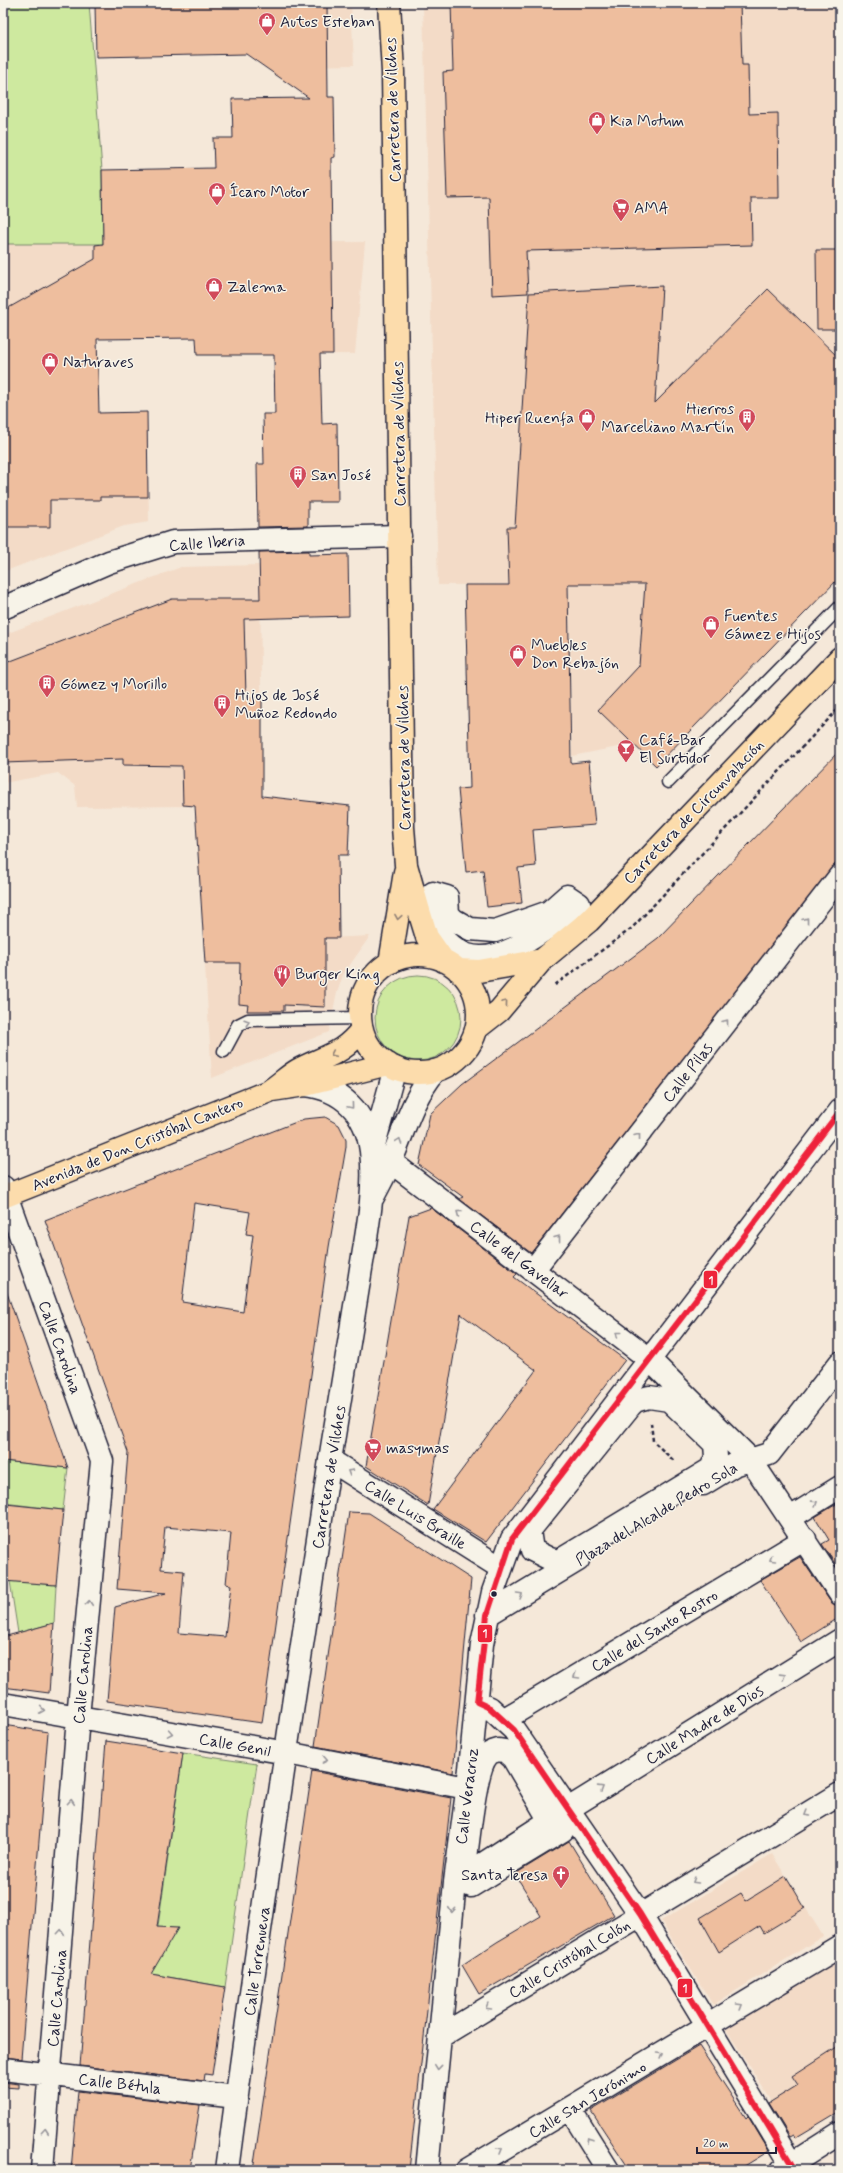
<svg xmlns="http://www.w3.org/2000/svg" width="843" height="2173" viewBox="0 0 843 2173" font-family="Mynerve,sans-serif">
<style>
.built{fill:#f3dbc7}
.green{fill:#cee99f;stroke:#78866d}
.building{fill:#eebe9e;stroke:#22223b;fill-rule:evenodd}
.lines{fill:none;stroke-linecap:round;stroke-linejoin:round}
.lane-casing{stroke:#22223b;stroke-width:15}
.street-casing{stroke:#22223b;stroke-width:25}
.secondary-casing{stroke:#22223b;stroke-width:25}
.primary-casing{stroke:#22223b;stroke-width:25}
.path{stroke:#22223b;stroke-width:2.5;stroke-dasharray:4 3;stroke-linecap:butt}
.lane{stroke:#f7f3e8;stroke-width:12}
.street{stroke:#f7f3e8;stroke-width:22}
.secondary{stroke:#f7f3e8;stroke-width:22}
.primary{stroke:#fcdcac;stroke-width:22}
.bus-1-casing{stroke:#f7f3e8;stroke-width:9}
.bus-1{stroke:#ee243a;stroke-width:6}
.oneway{stroke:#8f7f74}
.oneway2{stroke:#97959a}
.bus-dot{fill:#22223b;stroke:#f7f3e8;stroke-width:1.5}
.labels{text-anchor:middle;stroke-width:3;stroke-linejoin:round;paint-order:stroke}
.poi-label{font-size:16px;fill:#22223b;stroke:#f7f3e8;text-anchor:start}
.street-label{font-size:16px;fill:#22223b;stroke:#f7f3e8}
.line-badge{stroke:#f7f3e8;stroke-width:1.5}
.badge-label{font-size:11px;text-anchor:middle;font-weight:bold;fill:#fff}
</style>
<rect width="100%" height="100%" fill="#f5e8d9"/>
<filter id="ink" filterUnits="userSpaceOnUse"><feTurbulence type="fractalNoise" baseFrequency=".025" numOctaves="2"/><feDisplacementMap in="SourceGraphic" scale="8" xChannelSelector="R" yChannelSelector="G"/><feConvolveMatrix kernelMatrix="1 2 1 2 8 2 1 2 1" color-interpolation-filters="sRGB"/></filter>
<g filter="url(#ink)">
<path class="built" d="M183 3H351L354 65 266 67 246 54 207 55 206 8Z
M423 3H835L840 11V577L657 766 633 744 572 756 568 584 438 585Z
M365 242 355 354 197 355 196 338 97 339 99 413 147 412 149 522 124 526 3 572V244Z
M260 565 262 796 274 797 271 945 288 940 370 936 343 975 336 996 329 1032 212 1078 195 806 77 807 75 786 58 773 3 783V635L181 567Z
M772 1854 823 1936 713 2005 661 1921Z
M840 1960V2111L795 2138 726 2029Z"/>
<path class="green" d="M3 3H89L102 170 103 244H3Z
M375 1018a43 43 0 1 1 86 0a43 43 0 1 1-86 0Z
M3 1461 68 1468 63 1510 3 1503Z
M10 1581 56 1585 54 1623 18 1633Z
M183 1753 257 1764 225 1987 151 1974Z"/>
<path class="building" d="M95 3H327L328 97H334L335 157 331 158 333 354H320L322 424 337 423 338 502H308V526L258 527 257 464H264L263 414H275L274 355H197L196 338 97 339 99 413 147 412 148 497H100V500H50V527H3V311L95 259V245L103 244 102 170 214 168 213 138H233L232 99 309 98 246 54 96 57Z
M451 3H740L742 65H748L749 114 778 113 779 198H751L752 245 526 251 528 293 492 295 489 197 447 198 443 72 453 71Z
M816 250H840V329H817Z
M662 286 655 403 768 289 840 359V577L656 766 598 710 639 666 645 584H568L571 763 589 761 595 825 533 830 536 866 518 868 522 903 487 907 483 870 466 872 458 789 470 788 465 585H509L507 527H515L529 293Z
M309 551V555L348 554 349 616 244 619 246 697 262 698V796L350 806 348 855H338L339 938H325V1007L284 1005V1011H247L248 1005 239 1004 240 963H205L195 806 183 805 182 766 123 765V759L3 763V664L172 599H260L259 552Z
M840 750V858L531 1253 459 1199 463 1197 419 1165 430 1114 462 1084 658 938Z
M325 1117 339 1125 346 1139V1147L329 1247 262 1723 107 1701 115 1607 166 1593 117 1589 128 1452 45 1220 304 1119ZM194 1203 250 1212 246 1234 253 1235 243 1312 182 1302ZM165 1527 231 1533 226 1584 231 1585 225 1637 179 1633 184 1571 161 1569Z
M431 1208 517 1274 514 1277 625 1360 486 1542 433 1509 536 1370 461 1314 428 1505 366 1466 409 1216Z
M3 1290H6L68 1468 3 1461Z
M840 1502V1571L822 1544 829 1540 815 1517Z
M6 1504 63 1510 56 1585 3 1581V1524Z
M349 1512 369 1513 471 1579 453 1773 315 1746Z
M800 1557 830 1601 840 1606V1617L801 1642 760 1580Z
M54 1623 49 1693 3 1687V1637Z
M3 1725 48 1732 21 2059 3 2057Z
M106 1741 183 1753 157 1927 178 1928 151 1974 225 1987 212 2075 205 2074 204 2081 80 2066Z
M312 1771 451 1798 409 2170H253Z
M569 1841 614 1915 479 1994 462 1965 497 1942 541 1916 515 1874Z
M786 1876 805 1908 764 1933 760 1926 719 1952 700 1918 741 1893 746 1901Z
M840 2045V2111L795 2138 794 2135 790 2137 769 2103 798 2085 792 2076Z
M699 2046 746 2118 748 2116 769 2151 738 2170H630L591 2111Z
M3 2082 19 2084V2088L3 2087Z
M78 2091 200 2105 190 2170H71Z"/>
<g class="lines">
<g class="lane-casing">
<path id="lane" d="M668 782 840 607
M224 1051 238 1025 248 1020 360 1018"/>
</g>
<g class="street-casing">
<path id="street" d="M3 608 109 562 173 542 400 536
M433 893 447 897 448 914 454 920 470 929 495 931 549 912 567 896 579 904C551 925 492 977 456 949 449 944 443 939 440 931 434 919 435 906 433 893Z
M391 1162 648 1358 750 1459 840 1594
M3 1187 102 1461 78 1717 42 2170
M534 1269 840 876
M649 1397 669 1400 715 1444 716 1457 711 1469 559 1561 550 1559 532 1550 529 1531 630 1406 635 1401Z
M330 1460 501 1568
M703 1484 734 1465 769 1454 840 1363
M790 1518 840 1487
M487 1615 578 1560
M477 1702 490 1708 514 1730 640 1914 795 2170
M3 1704 287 1753 467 1788
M503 1720 805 1539
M499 1750 505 1751 513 1758 550 1821 563 1830 471 1886 464 1876C467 1853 474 1769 488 1755 490 1752 495 1751 499 1750Z
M455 1882 568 1809 840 1640
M441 2036 840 1794
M3 2069 236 2097
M570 2109 608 2170
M427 2170 455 1882 470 1769 482 1644 493 1592 512 1539 840 1111
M467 2170 840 1946
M782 2170 840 2133"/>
</g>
<g class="secondary-casing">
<path id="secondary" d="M372 1152 395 1068
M373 1197C379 1185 386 1173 391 1161 406 1126 411 1101 435 1071
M227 2170C258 1933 294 1697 330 1460 340 1399 350 1337 360 1275 366 1235 376 1192 371 1151 366 1112 342 1089 305 1085"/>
</g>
<g class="primary-casing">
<path id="primary" d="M389 3 393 72 403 827 406 865 419 911 427 937 444 961
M360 1014a59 59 0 1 1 118 0a59 59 0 1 1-118 0Z
M390 963 405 872
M458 970 479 971 542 960
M476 1029 499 1011 542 960 589 921 840 658
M272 1089C281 1083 289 1075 298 1070 324 1056 343 1055 362 1029
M3 1197 272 1090 305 1085 388 1064"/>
</g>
<path class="path" d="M555 985 632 928 840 707
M651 1423 653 1441 675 1462"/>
<use href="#lane" class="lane"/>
<use href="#street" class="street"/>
<use href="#secondary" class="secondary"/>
<use href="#primary" class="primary"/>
<g class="bus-1-casing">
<path id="bus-1" d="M795 2170 640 1914 514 1730 490 1708 477 1702 487 1615 512 1539 840 1111"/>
</g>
<use href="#bus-1" class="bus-1"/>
</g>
<defs><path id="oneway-chevron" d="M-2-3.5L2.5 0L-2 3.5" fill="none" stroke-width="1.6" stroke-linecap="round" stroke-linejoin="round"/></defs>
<g class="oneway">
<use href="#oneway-chevron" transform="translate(398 917) rotate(99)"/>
<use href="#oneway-chevron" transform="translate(505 1003) rotate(-50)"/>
<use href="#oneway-chevron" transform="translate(333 1054) rotate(155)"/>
</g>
<g class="oneway2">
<use href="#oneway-chevron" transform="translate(806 920) rotate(-52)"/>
<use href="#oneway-chevron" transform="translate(247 1022) rotate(-17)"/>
<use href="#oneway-chevron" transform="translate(726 1022) rotate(-52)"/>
<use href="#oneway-chevron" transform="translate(351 1106) rotate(50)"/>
<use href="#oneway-chevron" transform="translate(638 1136) rotate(-52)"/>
<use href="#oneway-chevron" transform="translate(399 1141) rotate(-70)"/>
<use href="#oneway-chevron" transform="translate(459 1213) rotate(-143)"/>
<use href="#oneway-chevron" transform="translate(558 1238) rotate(-52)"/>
<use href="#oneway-chevron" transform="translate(618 1334) rotate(-142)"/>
<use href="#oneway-chevron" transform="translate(350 1472) rotate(-148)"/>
<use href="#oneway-chevron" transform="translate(815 1503) rotate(-32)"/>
<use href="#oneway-chevron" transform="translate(772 1559) rotate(149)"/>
<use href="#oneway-chevron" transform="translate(520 1595) rotate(-31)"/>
<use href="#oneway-chevron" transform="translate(89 1603) rotate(-85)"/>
<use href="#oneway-chevron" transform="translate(576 1676) rotate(149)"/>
<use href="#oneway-chevron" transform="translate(783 1676) rotate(-32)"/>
<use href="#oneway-chevron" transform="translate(42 1710) rotate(9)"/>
<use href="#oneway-chevron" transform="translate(170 1733) rotate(10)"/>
<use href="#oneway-chevron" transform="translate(325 1760) rotate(11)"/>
<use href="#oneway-chevron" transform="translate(601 1788) rotate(-32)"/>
<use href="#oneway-chevron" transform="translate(71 1802) rotate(-85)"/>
<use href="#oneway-chevron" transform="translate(807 1814) rotate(149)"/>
<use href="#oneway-chevron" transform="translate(695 1881) rotate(149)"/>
<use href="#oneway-chevron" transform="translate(452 1910) rotate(95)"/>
<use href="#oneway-chevron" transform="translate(61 1932) rotate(-85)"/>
<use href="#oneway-chevron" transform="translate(740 2006) rotate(-31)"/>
<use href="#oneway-chevron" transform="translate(488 2007) rotate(149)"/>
<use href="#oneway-chevron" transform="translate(660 2055) rotate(-31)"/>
<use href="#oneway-chevron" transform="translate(438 2067) rotate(96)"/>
<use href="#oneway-chevron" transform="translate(45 2131) rotate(-85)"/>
<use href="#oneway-chevron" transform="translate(589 2140) rotate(-122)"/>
<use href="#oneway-chevron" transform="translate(500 2150) rotate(-30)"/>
</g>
</g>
<defs>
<g id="shop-pin" transform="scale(0.9)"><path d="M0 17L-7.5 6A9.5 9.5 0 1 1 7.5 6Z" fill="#d1495b" stroke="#f7f3e8"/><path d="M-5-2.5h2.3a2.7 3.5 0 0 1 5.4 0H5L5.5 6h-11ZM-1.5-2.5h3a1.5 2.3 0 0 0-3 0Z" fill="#fff"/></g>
<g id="supermarket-pin" transform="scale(0.9)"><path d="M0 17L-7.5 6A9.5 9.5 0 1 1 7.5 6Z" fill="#d1495b" stroke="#f7f3e8"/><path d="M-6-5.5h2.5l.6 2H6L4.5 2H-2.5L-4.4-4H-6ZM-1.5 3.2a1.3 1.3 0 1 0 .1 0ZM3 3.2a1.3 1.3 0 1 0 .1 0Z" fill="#fff"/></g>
<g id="building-pin" transform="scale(0.9)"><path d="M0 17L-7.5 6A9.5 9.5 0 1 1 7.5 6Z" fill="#d1495b" stroke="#f7f3e8"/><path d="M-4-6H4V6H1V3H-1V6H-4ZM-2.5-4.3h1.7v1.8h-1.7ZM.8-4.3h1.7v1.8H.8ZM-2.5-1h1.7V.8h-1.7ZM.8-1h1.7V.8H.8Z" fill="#fff"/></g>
<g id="bar-pin" transform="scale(0.9)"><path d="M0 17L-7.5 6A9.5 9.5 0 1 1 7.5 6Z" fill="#d1495b" stroke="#f7f3e8"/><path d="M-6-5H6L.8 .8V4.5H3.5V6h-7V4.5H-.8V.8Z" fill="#fff"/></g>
<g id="restaurant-pin" transform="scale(0.9)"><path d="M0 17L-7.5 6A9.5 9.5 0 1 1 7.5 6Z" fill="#d1495b" stroke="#f7f3e8"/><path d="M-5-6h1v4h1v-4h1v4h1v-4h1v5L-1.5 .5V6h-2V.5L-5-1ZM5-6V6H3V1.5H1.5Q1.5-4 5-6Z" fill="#fff"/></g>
<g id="church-pin" transform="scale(0.9)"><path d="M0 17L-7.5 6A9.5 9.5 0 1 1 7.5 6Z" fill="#d1495b" stroke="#f7f3e8"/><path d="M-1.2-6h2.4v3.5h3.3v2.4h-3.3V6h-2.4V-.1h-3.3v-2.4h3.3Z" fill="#fff"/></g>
</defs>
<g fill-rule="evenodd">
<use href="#shop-pin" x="267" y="21"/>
<use href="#shop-pin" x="597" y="120"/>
<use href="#shop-pin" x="217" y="191"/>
<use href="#supermarket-pin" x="621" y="207"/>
<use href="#shop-pin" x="214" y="286"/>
<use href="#shop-pin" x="50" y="361"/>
<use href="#shop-pin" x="587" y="417"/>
<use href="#building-pin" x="747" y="417"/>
<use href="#building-pin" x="298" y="474"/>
<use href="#shop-pin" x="711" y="624"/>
<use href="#shop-pin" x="518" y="653"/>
<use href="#building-pin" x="47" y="683"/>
<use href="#building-pin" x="222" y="703"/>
<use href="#bar-pin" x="626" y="748"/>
<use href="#restaurant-pin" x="282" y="973"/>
<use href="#supermarket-pin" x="373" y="1447"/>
<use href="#church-pin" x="561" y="1874"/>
</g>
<circle class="bus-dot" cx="494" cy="1594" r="3.5"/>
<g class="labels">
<g class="poi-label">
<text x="280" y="27">Autos Esteban</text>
<text x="610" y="126">Kia Motum</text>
<text x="230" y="197">Ícaro Motor</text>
<text x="634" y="213">AMA</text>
<text x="227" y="292">Zalema</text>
<text x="63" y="367">Naturaves</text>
<text x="734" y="414" text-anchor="end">Hierros<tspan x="734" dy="18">Marceliano Martín</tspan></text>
<text x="574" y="423" text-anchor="end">Hiper Ruenfa</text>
<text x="311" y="480">San José</text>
<text x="724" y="621">Fuentes<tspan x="724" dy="18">Gámez e Hijos</tspan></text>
<text x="531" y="650">Muebles<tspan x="531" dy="18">Don Rebajón</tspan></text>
<text x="60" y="689">Gómez y Morillo</text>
<text x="235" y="700">Hijos de José<tspan x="235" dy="18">Muñoz Redondo</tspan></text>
<text x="639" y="745">Café-Bar<tspan x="639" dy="18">El Surtidor</tspan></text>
<text x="295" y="979">Burger King</text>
<text x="386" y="1453">masymas</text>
<text x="548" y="1880" text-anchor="end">Santa Teresa</text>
</g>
<g class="street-label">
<text transform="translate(392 110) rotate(-92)" y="6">Carretera de Vilches</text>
<text transform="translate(398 434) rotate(-91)" y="6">Carretera de Vilches</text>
<text transform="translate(207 542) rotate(-4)" y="6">Calle Iberia</text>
<text transform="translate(403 758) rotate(-91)" y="6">Carretera de Vilches</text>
<text transform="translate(693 811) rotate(-46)" y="6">Carretera de Circunvalación</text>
<text transform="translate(687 1072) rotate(-52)" y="6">Calle Pilas</text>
<text transform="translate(137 1143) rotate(-22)" y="6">Avenida de Don Cristóbal Cantero</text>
<text transform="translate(520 1259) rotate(37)" y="6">Calle del Gavellar</text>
<text transform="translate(61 1347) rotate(70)" y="6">Calle Carolina</text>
<text transform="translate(328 1477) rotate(-81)" y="6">Carretera de Vilches</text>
<text transform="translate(656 1513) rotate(-31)" y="6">Plaza del Alcalde Pedro Sola</text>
<text transform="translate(416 1514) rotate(32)" y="6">Calle Luis Braille</text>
<text transform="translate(654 1630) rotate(-31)" y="6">Calle del Santo Rostro</text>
<text transform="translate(82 1675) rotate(-85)" y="6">Calle Carolina</text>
<text transform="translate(704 1724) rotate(-32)" y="6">Calle Madre de Dios</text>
<text transform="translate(235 1744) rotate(10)" y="6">Calle Genil</text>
<text transform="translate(466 1796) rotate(-83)" y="6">Calle Veracruz</text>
<text transform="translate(569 1958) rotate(-31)" y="6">Calle Cristóbal Colón</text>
<text transform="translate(256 1961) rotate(-82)" y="6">Calle Torrenueva</text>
<text transform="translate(56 1998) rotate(-85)" y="6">Calle Carolina</text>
<text transform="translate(120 2083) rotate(7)" y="6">Calle Bétula</text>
<text transform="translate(587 2099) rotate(-31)" y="6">Calle San Jerónimo</text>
</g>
</g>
<g class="line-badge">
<rect x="703" y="1270" width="15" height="19" rx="4" fill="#ee243a"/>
<rect x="477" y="1624" width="16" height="19" rx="4" fill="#ee243a"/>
<rect x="677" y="1978" width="16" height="20" rx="4" fill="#ee243a"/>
</g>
<g class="badge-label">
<text x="711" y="1284">1</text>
<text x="485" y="1637">1</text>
<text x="685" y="1992">1</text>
</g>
<rect width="843" height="2173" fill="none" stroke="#f7f3e8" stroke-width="16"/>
<rect x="8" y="8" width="827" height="2157" fill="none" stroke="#22223b" stroke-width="1.5" filter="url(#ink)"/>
<path d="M697 2147v6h79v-6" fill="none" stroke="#22223b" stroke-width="2"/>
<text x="703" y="2147" font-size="12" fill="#22223b" stroke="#f7f3e8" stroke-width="3" paint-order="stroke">20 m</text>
</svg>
